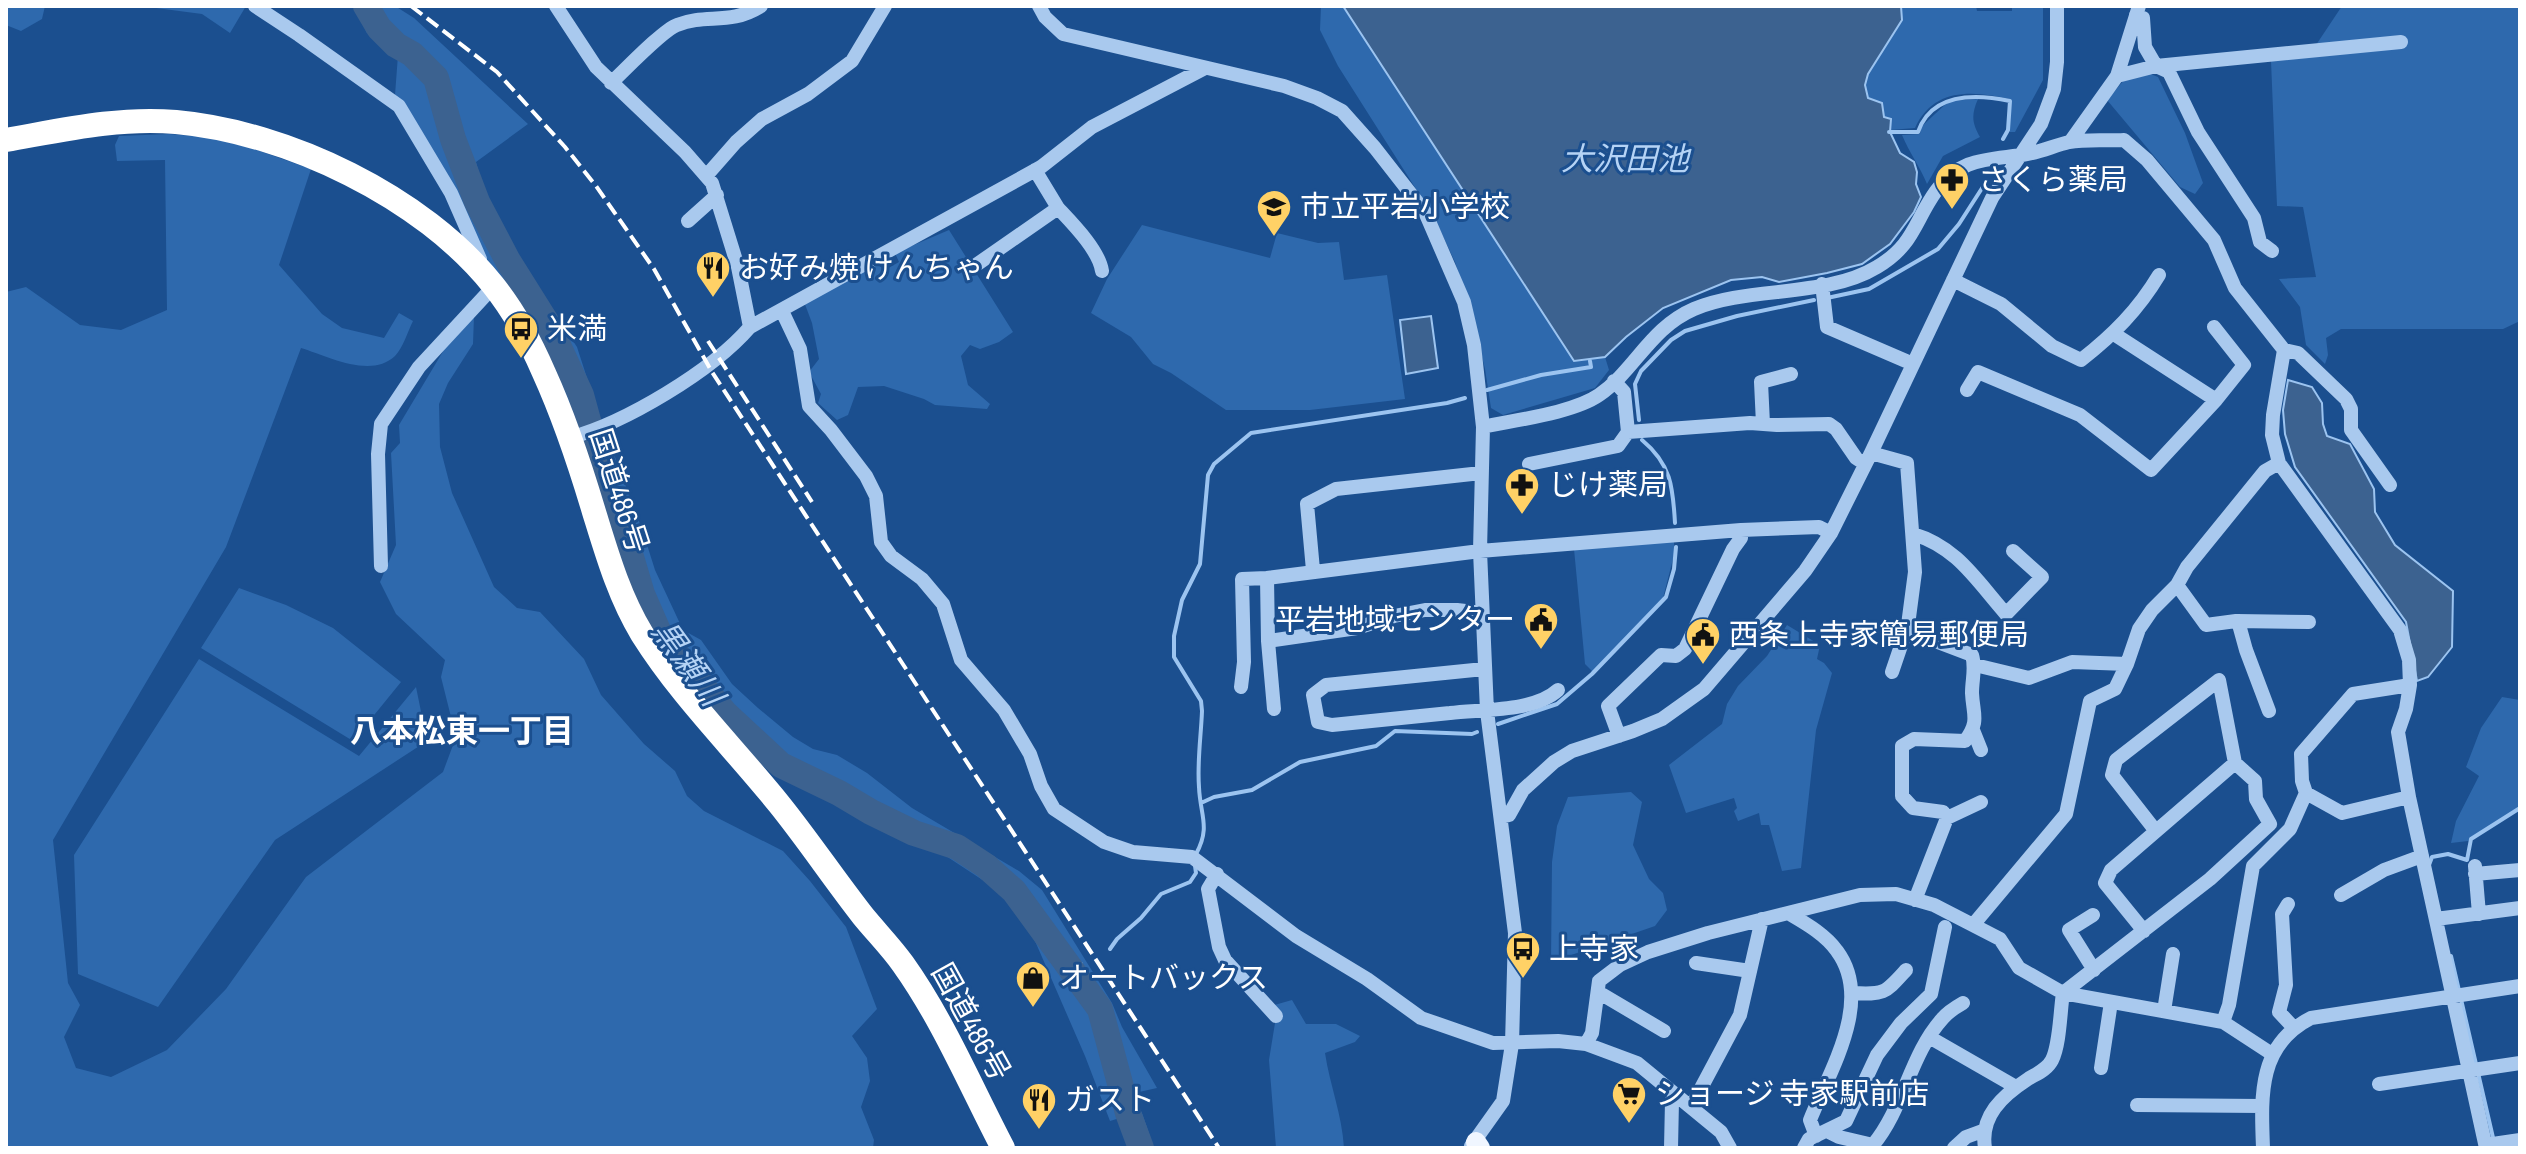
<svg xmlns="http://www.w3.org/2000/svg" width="2526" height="1154" viewBox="0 0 2526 1154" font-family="'Sofia Sans Condensed','Noto Sans JP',sans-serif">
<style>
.green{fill:#2e69ad}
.water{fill:#3c6290;stroke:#9cc4f0;stroke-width:2}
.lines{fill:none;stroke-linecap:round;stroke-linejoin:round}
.stream{stroke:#9cc4f0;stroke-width:4}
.river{stroke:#3c6290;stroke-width:26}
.minor{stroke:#a9c9ee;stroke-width:14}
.major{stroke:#f0f6ff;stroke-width:20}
.highway{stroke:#fff;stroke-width:24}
.rail{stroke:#fff;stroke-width:4;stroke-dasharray:14 6;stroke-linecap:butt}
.labels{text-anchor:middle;stroke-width:6;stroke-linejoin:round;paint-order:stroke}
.poi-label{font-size:30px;fill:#fff;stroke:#1b4f8f;text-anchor:start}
.street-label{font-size:30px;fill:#fff;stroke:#1b4f8f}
.water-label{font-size:32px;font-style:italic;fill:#b5d3f5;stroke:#1b4f8f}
.neighbourhood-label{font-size:32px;font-weight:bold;fill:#fff;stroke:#1b4f8f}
</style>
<rect width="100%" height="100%" fill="#1b4f8f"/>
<path class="green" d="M6 6H45L42 19 21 31 6 25Z
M141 6H246L230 33 202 14Z
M362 6H395L414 18 528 124 476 162 489 209 521 263 577 347 597 409 643 532 655 570 683 630 701 640 732 684 758 708 793 737 813 749 837 755 867 773 912 808 1019 871 1042 890 1112 1003 1122 1027 1157 1088 1130 1094 1142 1113 1154 1148H1132L1120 1118 1110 1121 1085 1056 1035 941 1013 900 943 854 813 789 780 776 694 685 654 631 620 556 587 446 544 345 482 256 395 95 398 55 366 32Z
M1321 6H1343L1574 361 1605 357 1609 370 1595 388 1503 415 1491 408 1485 369 1470 308 1455 262 1435 219 1338 66 1320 30Z
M1901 6H1976L1977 11H2012V6H2043V80L2015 132H2010V99C1973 91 1934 87 1915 128L1890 130 1891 120 1884 117 1868 99 1865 85 1868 74 1902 20Z
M2342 6H2520V321L2503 329H2341L2326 338 2328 355 2325 364 2306 345 2300 307 2279 279 2316 277 2303 207 2277 206 2271 61 2404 48 2403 37 2316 45Z
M2148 73 2158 77 2185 133 2203 183 2195 194 2180 187 2107 100 2124 80Z
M1978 99C1971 115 1972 123 1980 137L1943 156 1927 184C1920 167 1909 152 1902 135L1920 134 1921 127 1949 101Z
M169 134 207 137 251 148 311 169 279 265 322 314 342 328 384 338 399 313 413 321C408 331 403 348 395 356 371 379 327 356 301 348L226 547 53 840 68 983 80 1005 64 1037 76 1068 111 1077 167 1050 226 989 306 877 443 772 456 737 441 677 445 660 396 614 380 582 396 545 391 453 400 443 399 425 454 333 474 316 473 344 448 383 439 404 440 447 452 493 494 587 517 608 540 612 584 659 601 695 644 744 675 771 687 796 704 811 783 851 810 881 846 927 877 1009 852 1036 867 1058 870 1081 861 1107 874 1140 873 1148H6V292L26 287 80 325 121 330 167 310 165 160 117 161 115 145 119 136Z
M1142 225 1270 258 1277 233 1318 243 1339 242 1344 280 1387 275 1405 399 1310 410H1226L1171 373 1153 364 1131 337 1091 313 1107 279Z
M949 230 1013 332 999 342 980 349 970 345 961 356 968 385 990 404 987 409 935 405 924 399 884 386 858 387 848 415 837 420 818 403 821 394 809 372 819 359 812 323 803 299 873 261 885 270 899 262 895 253Z
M1674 541V555L1663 598 1593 672 1585 664 1574 549Z
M239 588 286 605 333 628 401 682 353 741 201 648Z
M1787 625 1820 645 1817 659 1824 663 1832 673 1816 730 1801 868 1782 871 1769 825H1761L1759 813 1738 821 1734 811 1737 808 1734 798 1686 813 1669 765 1722 724 1727 704 1738 686 1767 656Z
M199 659 359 756 416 687 427 741 275 840 158 1007 78 974 74 855Z
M2502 697 2520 700V808L2468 841 2451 843 2456 821 2479 776 2466 767 2481 728Z
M1631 792 1642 802 1633 845 1649 879 1663 893 1667 910 1655 926 1551 962 1552 862 1557 826 1568 797Z
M1292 1000 1306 1024H1336L1360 1036 1355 1042 1325 1053C1330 1086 1342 1114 1344 1148H1276L1269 1060 1276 1017 1267 1007Z"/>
<path class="water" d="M1343 6H1901L1902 20 1868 74 1865 85 1868 98 1882 103 1884 117 1891 119 1890 132 1900 153 1914 162 1917 172 1916 184 1921 197 1914 212 1890 244 1862 264 1827 273 1779 282 1762 277 1731 280 1663 308 1626 337 1605 357 1574 361Z
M1431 316 1438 368 1406 374 1400 320Z
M2288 380 2312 387 2322 403 2323 424 2327 436 2350 444 2374 489 2375 512 2395 545 2453 591 2452 647 2428 677 2417 681 2406 622 2295 467 2285 434 2283 410Z"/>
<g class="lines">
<path class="stream" d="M1889 132H1918C1932 92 1976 94 2010 101L2008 130 2003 139
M1827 298 1869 289 1938 249 1959 224 1986 182
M1487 390 1541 375 1591 367 1590 361
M1639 420 1635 384 1641 371 1671 340 1685 331 1737 316 1814 300
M1642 440C1671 464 1673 487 1675 523
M1498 724 1557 704 1592 674 1666 597 1674 569 1676 547
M1201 803 1214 797 1252 790 1300 762 1376 746 1395 731 1472 734 1477 732
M1196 854C1211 827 1200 815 1199 787 1197 762 1201 737 1202 711L1201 701 1174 657V636L1182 600 1200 564 1208 475 1214 464 1251 433 1447 403 1465 398
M2429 865 2432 857 2448 854 2467 860 2471 839 2520 808
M1110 949 1117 939 1141 918 1161 894 1190 882 1196 873 1195 866
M2451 956 2494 1142
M1072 969 1081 964"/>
<path class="river" d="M366 6 379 28 396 45 412 54 436 78 453 139 477 202 508 261 550 328 581 395 595 446 598 472 625 537 642 594 659 633 725 713 781 765 839 793 871 812 914 833 957 847 986 866 1014 891 1100 1009 1128 1113 1141 1148"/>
<path class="minor" d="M255 6 299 35 399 106 451 193 480 259 478 263
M556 6 596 67 685 152 712 183 738 267 750 327
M1039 6 1045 17 1063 34 1284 86 1317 98 1342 111 1375 148 1425 212 1464 302 1474 345 1483 427 1480 551 1487 711 1515 933 1512 1044 1503 1101 1471 1146
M2136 15 2143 18 2145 47 2156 66 2169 72 2198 132 2254 218 2260 242 2272 251
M2117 76 2156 66 2401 42
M611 83C625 70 663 30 677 25 707 13 729 26 761 6
M2070 142 2117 76 2139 6
M707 175 736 142 762 119 808 94 852 61 885 6
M1058 208C1072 223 1099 250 1102 271
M688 221 717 195
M976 265 1058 208 1035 170
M1953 280 2001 304 2052 346 2081 360C2113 335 2138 310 2159 275
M1822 284 1827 327 1913 364
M782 311 800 349 809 406 831 430 866 476 876 496 881 542 891 556 922 579 943 604 961 660 1004 710 1030 754 1041 786 1054 809 1104 842 1133 852 1192 857 1296 936 1367 979 1421 1018 1493 1043 1558 1041 1586 1044 1637 1063 1721 1132 1730 1148
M2214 327 2244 365 2216 400
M2284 350 2273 415 2272 435 2279 463 2400 630 2409 660 2410 685 2406 709 2398 732 2409 797 2486 1148
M1614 381 1624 392 1628 432 1750 423 1777 425 1829 424 1836 429 1856 458 1865 464
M1967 390 1978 372 2080 415 2151 470 2216 400 2114 334
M1763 424 1761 382 1791 374
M1483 427C1515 420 1573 413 1599 395 1635 370 1650 328 1694 309 1748 286 1826 298 1877 267 1914 245 1914 222 1936 191 1959 158 1987 160 2022 155 2038 153 2053 146 2069 142 2086 139 2106 141 2124 140L2147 160 2214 240 2235 288 2284 350 2298 353 2346 399 2351 409V430L2390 485
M569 438C625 423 712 371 750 327L1041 167 1092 127 1205 68
M1871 453 1907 463 1915 572 1908 625 1914 633 1972 655C1976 668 1972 679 1972 693 1973 715 1980 721 1965 741L1914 739 1902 746V796L1913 808 1943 812 1947 818 1915 900
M1529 464 1618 446 1628 432
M1913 534C1957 547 1976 580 2006 614L2042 577 2013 551
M381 566 378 454 381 424 419 367 494 286
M1313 570 1307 504 1336 489 1481 473
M2177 585 2206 625 2236 621 2309 622
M2238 621 2246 650 2269 711
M1268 641 1357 628 1394 616 1425 610H1457L1482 613
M1975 665 2029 678 2072 662 2127 664
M1484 669 1326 685 1313 695 1318 722 1332 725C1372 721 1411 717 1450 713 1482 709 1534 712 1558 690
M1892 672 1908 625
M1241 687 1244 662 1242 579 1267 578
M1274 709 1268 641 1267 578 1480 551 1741 530 1819 527 1831 533
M1973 730 1981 750
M1619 736 1608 706 1661 655 1676 656 1685 649 1733 549 1741 538V530
M2409 797 2342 813 2306 793 2302 781 2301 754 2353 694 2410 685
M1501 817 1509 815 1523 790 1554 762 1572 751 1633 731 1662 719 1704 689 1805 571 1831 533 1871 453 1992 198 2041 124 2054 89 2057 62V6
M1947 818 1981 802
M2475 866 2479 914
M1217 874 1208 889 1219 947 1225 960 1276 1016
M2475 874 2520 870
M2341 895 2384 870 2422 856
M2288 904 2282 914 2286 985 2279 1012 2293 1027
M1788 913C1805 923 1825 934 1837 951 1874 1001 1830 1070 1810 1120L1816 1136
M2093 915 2069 930 2094 970
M2436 919 2520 908
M1973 925 2066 814 2090 701 2115 689 2127 664 2139 629 2152 610 2177 585 2187 567 2265 471 2279 463
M2144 931 2105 883 2111 870 2235 763
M1696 963 1750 971
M1598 992 1664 1031
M1853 993C1885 995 1885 993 1906 970
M2164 1011 2173 954
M2223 1022 2229 1005 2253 866 2290 829 2306 793
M1929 1037 2016 1087
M1586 1044 1592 1033 1599 981 1620 965 1648 952 1708 933 1860 895 1896 894 1934 905 2000 939 2019 968 2063 993 2223 1022 2272 1054
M2101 1068 2111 1002
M2379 1084 2520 1063
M2137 1105 2262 1106
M1691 1107 1740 1015 1762 919
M1827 1131 1839 1137 1873 1145C1904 1108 1910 1054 1943 1018 1948 1012 1956 1007 1963 1003
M2486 1145 2520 1140
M1671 1148 1672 1101 1674 1094
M1804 1148 1809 1139 1846 1121 1877 1055 1901 1023 1931 994 1945 927
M1954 1148 1966 1137 1985 1130
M1985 1148C1980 1116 2002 1096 2028 1079 2036 1074 2047 1070 2052 1060 2060 1044 2060 1012 2063 993L2210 879 2270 824 2256 799 2255 781 2235 763 2219 680 2116 760 2112 775 2155 830
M2263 1148C2261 1095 2258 1045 2311 1018L2520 986"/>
<path class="major" d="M1476 1142 1480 1148"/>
<path class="highway" d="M6 140C63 130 118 117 176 122 287 132 423 197 493 285 514 311 531 343 544 373 564 417 580 465 594 512 607 554 619 596 642 634 681 696 733 747 779 804 808 840 834 879 863 916 876 932 891 947 903 964 943 1020 971 1087 1003 1148"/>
<path class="rail" d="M411 6 497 72 565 147 596 186 654 269 712 372 1219 1148
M708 341 812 502"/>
</g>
<defs>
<g id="pharmacy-pin" transform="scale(1.8)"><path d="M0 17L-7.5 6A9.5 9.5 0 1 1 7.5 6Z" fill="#ffd166" stroke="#1b4f8f"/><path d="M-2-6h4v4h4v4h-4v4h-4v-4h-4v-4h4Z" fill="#111"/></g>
<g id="school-pin" transform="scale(1.8)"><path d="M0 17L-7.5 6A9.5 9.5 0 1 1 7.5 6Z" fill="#ffd166" stroke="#1b4f8f"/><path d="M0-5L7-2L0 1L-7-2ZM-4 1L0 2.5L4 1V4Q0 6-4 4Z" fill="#111"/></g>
<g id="restaurant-pin" transform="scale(1.8)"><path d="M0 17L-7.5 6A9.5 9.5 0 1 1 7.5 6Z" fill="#ffd166" stroke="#1b4f8f"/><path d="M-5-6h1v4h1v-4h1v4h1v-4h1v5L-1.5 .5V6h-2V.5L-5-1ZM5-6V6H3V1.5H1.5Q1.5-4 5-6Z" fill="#111"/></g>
<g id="bus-pin" transform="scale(1.8)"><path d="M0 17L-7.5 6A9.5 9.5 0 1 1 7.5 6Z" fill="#ffd166" stroke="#1b4f8f"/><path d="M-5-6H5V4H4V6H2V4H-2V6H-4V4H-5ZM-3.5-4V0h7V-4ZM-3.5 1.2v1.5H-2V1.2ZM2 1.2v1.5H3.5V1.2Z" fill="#111"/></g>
<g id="civic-pin" transform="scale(1.8)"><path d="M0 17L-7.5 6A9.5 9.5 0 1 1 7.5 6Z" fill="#ffd166" stroke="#1b4f8f"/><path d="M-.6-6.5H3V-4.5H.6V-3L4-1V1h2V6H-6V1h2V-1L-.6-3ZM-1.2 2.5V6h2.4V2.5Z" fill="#111"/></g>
<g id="shop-pin" transform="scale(1.8)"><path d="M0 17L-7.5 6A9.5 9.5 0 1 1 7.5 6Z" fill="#ffd166" stroke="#1b4f8f"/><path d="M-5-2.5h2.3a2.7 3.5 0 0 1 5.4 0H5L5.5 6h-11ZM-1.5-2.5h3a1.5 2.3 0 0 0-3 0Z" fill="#111"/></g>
<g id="supermarket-pin" transform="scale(1.8)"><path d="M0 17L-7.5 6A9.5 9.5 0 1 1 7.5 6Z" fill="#ffd166" stroke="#1b4f8f"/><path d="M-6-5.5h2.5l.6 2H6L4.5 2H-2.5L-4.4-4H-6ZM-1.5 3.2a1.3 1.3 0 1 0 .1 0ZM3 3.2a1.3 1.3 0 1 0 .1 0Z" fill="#111"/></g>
</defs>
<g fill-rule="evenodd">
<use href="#pharmacy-pin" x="1952" y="180"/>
<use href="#school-pin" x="1274" y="207"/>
<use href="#restaurant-pin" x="713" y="268"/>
<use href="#bus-pin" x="521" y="329"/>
<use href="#pharmacy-pin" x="1522" y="485"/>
<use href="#civic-pin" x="1541" y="620"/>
<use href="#civic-pin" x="1703" y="635"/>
<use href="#bus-pin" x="1523" y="949"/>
<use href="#shop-pin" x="1033" y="978"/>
<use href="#supermarket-pin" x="1629" y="1094"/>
<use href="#restaurant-pin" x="1039" y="1100"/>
</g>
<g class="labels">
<g class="poi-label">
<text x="1978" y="190">さくら薬局</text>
<text x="1300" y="217">市立平岩小学校</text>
<text x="739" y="278">お好み焼 けんちゃん</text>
<text x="547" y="339">米満</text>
<text x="1548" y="495">じけ薬局</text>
<text x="1515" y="630" text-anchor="end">平岩地域センター</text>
<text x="1729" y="645">西条上寺家簡易郵便局</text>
<text x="1549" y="959">上寺家</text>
<text x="1059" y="988">オートバックス</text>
<text x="1655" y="1104">ショージ 寺家駅前店</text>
<text x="1065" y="1110">ガスト</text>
</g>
<g class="street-label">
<text transform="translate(619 491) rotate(72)" y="10">国道486号</text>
<text transform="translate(971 1022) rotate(61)" y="10">国道486号</text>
</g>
<g class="water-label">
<text x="1625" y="170">大沢田池</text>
<text transform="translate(688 663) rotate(54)" y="11">黒瀬川</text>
</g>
<g class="neighbourhood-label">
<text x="462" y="742">八本松東一丁目</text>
</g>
</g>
<rect width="2526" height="1154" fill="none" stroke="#ffffff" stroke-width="16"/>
</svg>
